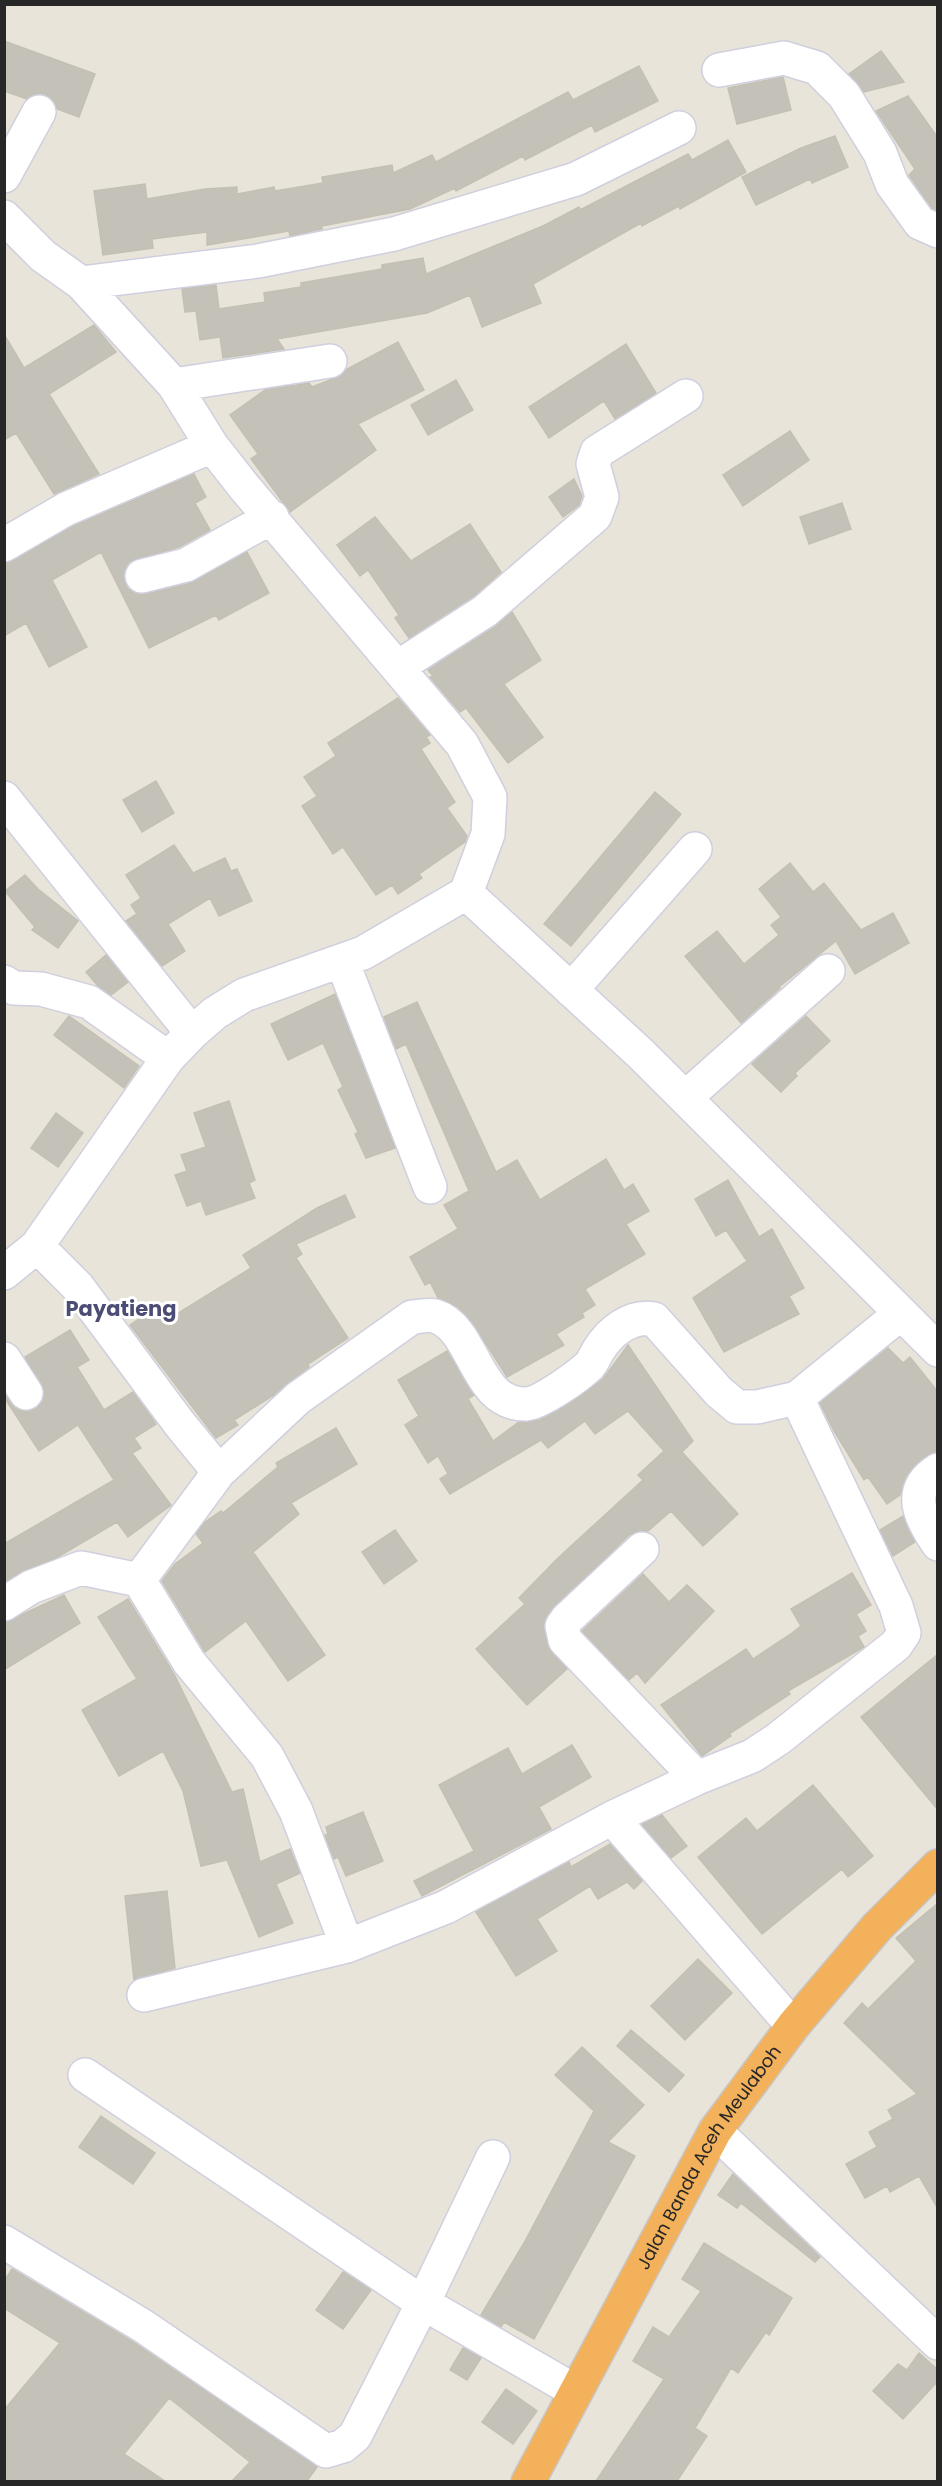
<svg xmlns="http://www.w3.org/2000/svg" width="942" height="2486" viewBox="0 0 942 2486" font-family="Poppins,sans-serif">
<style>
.building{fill:#c4c1b9;stroke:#c3c0b3;stroke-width:1.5}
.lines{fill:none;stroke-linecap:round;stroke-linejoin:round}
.minor-casing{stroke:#cfcfdf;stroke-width:36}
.highway-casing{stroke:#c7c7c7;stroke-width:36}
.minor{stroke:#fff;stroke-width:33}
.highway{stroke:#f2b15a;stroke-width:33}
.labels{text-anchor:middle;stroke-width:6;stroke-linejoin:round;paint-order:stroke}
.street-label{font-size:18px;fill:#272727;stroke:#fff}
.quarter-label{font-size:21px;font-weight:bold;fill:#4b4d74;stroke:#fff}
</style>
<rect width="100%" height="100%" fill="#e9e4d9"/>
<path class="building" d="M4 41 95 74 79 117 57 109 55 102 47 95 38 93 27 99 4 91Z
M881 51 904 82 864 92 849 74Z
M639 66 658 101 595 132 592 125 525 160 523 156 456 191 455 188 410 209 322 226V229L290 236 289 231 207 245V232L152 239 153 248 103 255 94 191 145 184 147 199 205 189 237 187V194L274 187 275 191 323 183 322 177 392 165 393 173 432 155 436 162 568 92 573 100Z
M783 77 791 110 737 124 728 88Z
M908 96 938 138V210L932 208 909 175 915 169 876 111Z
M835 136 848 167 812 183 810 179 756 205 742 177 801 148Z
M728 140 746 172 680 209 679 206 642 226 641 223 533 284 541 303 482 327 470 295 427 313 277 339 284 349 223 358 220 337 200 340 196 311 185 312 182 289 216 285 219 309 265 302 264 293 301 287V283L382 269V265L423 258 426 274 543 226 579 207 580 210 688 154 692 160Z
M94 325 116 352 49 394 99 474 54 494 16 433 4 440V334L24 368Z
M398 342 424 390 358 424 376 450 290 512 251 459 258 454 230 415 265 390 309 383 312 387 333 379 341 376 347 369Z
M626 344 656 393 615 419 604 401 549 438 529 407Z
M456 380 473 410 428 435 411 405Z
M790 431 809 460 743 506 723 475Z
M194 474 206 497 195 503 210 530 179 547 129 562 124 571V581L128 589 136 594H146L191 583 247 552 269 593 219 620 216 615 149 648 101 552 52 580 87 647 49 667 26 623 4 636V564L74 526Z
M574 479 582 496 579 505 563 517 549 497Z
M842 503 851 529 809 544 800 517Z
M375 517 411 561 470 524 501 572 474 596 409 638 395 618 399 615 368 570 360 576 337 545Z
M512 612 541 660 504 684 543 737 508 763 466 708 460 712 430 677 433 676 428 670 495 627Z
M398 698 430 735 426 737 430 743 421 749 455 802 447 808 467 836 465 842 419 874 422 878 398 894 392 885 376 895 343 847 333 854 302 806 317 796 304 777 336 756 328 743Z
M156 781 174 813 142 832 123 800Z
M655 792 681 814 571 946 544 924Z
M174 845 193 873 225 858 231 871 237 869 252 901 219 916 210 898 168 924 185 951 162 966 126 921 137 914 131 905 141 898 126 875Z
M790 863 813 892 824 883 861 930 893 913 909 943 855 974 836 941 779 987 780 988 741 1023 685 956 717 931 744 964 779 935 771 925 781 917 759 889Z
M25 875 38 889 78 921 58 948 32 930 35 927 5 891Z
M106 955 128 982 111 995 98 986 86 972Z
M335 994 395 1148 366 1158 355 1134 358 1132 338 1090 343 1087 323 1043 288 1060 271 1024Z
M417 1002 496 1172 517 1160 540 1200 606 1159 624 1190 633 1184 649 1211 626 1224 645 1254 585 1289 595 1305 582 1313 584 1317 556 1334 564 1345 507 1377 473 1323 458 1307 438 1298 430 1282 425 1285 410 1257 458 1229 444 1205 469 1191 406 1044 396 1049 384 1017Z
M69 1016 139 1066 124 1088 54 1035Z
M806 1016 830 1041 795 1073 797 1076 781 1092 752 1064Z
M229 1101 255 1180 249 1183 255 1198 206 1215 201 1201 187 1206 175 1175 187 1171 181 1155 206 1147 194 1113Z
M56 1113 83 1133 58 1167 31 1148Z
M728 1180 759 1237 772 1229 804 1288 789 1296 799 1314 724 1352 693 1298 747 1261 726 1230 716 1236 695 1199Z
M345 1195 355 1217 296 1244 302 1254 296 1258 348 1338 308 1364 309 1367 274 1395 234 1420 238 1425 216 1438 130 1325 155 1308 164 1322 251 1268 243 1255 317 1208Z
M70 1330 89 1360 77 1367 104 1410 133 1392 156 1424 134 1438 141 1448 132 1453 171 1505 128 1537 117 1522 56 1558 24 1570 4 1582V1544L114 1480 78 1425 39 1451 4 1397V1394L18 1410 28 1412 37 1408 43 1401 45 1391 25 1357Z
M628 1345 693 1441 682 1452 738 1514 703 1546 671 1511 648 1531H638L629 1535 547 1615 544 1623 547 1644 567 1669 527 1705 476 1649 525 1604 519 1598 558 1558 643 1480 638 1475 664 1451 628 1411 595 1434 585 1421 548 1448 541 1440 450 1494 440 1479 448 1474 438 1456 428 1463 405 1425 419 1416 398 1380 447 1351 474 1395 468 1399 493 1441 519 1422 540 1420 578 1398 603 1379Z
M888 1348 903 1363 910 1357 938 1392V1452L927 1455 916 1464 906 1476 900 1495 887 1504 868 1477 864 1480 834 1431 820 1403Z
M336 1428 357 1464 291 1503 299 1514 253 1552 325 1655 288 1681 246 1621 205 1652 162 1581 175 1564 203 1543 196 1534 205 1522 221 1511 223 1513 278 1467 276 1463Z
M903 1516 915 1542 893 1556 880 1530Z
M395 1530 417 1561 384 1584 362 1552Z
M852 1573 871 1605 856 1614 866 1631 858 1636 864 1647 788 1691 790 1694 729 1734 731 1736 702 1756 661 1705 746 1649 753 1659 792 1633 801 1626 791 1609Z
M643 1574 669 1602 687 1585 714 1611 645 1683 637 1673 629 1680 582 1631Z
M64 1595 80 1623 4 1670V1623Z
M128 1599 174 1674 232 1792 243 1789 260 1862 290 1849 300 1873 276 1884 293 1923 259 1937 227 1860 201 1866 183 1791 163 1751 119 1776 82 1710 137 1679 98 1617Z
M938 1654V1810L861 1717Z
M572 1745 591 1777 539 1807 551 1829 422 1896 414 1881 474 1851 439 1785 508 1748 522 1774Z
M813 1785 873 1856 848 1877 842 1869 762 1934 698 1857 746 1818 757 1831Z
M363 1812 383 1861 346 1876 338 1857 334 1859 325 1835 328 1834 326 1827Z
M662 1815 687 1846 671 1858 642 1824Z
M610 1844 642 1881 634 1889 627 1882 598 1899 590 1886 537 1919 557 1951 516 1976 476 1912 569 1862 571 1867Z
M167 1891 175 1968 134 1980 125 1896Z
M938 1903V2209L919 2176 890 2192 887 2186 865 2198 846 2164 877 2147 869 2132 893 2119 888 2110 917 2094 844 2023 862 2003 868 2009 916 1961 896 1938Z
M698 1959 732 1993 685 2040 651 2006Z
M631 2030 684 2075 669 2092 617 2046Z
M582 2047 644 2105 608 2142 635 2156 534 2339 504 2322 501 2327 481 2315 524 2243 594 2111 555 2075Z
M101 2116 155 2153 133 2184 79 2147Z
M733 2174 820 2257 815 2262 741 2203 737 2208 718 2195Z
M704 2243 792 2298 769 2335 766 2332 738 2373 731 2368 695 2428 707 2436 677 2481H596L664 2379 633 2361 653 2327 669 2337 701 2291 682 2279Z
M12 2269 133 2342 317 2467 307 2481H232L250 2462 169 2398 124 2454 165 2481H4V2410L60 2343 4 2308V2281Z
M343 2272 371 2290 343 2329 316 2310Z
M463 2348 481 2358 467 2380 450 2370Z
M919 2353 938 2370V2381L903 2419 873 2391 898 2364 907 2370Z
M506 2389 537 2411 513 2444 482 2422Z"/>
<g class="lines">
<g class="minor-casing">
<path id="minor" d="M719 70 784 58 817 68 844 95 880 153 892 184 920 223 938 231
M4 176 39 112
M4 217 43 256 81 283 174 385 212 446 245 488 462 744 490 797 488 834 466 893 363 953 244 995 215 1013 192 1033 168 1058 37 1246 4 1273
M81 283 258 261 394 234 576 179 679 128
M174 385 330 361
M4 545 66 509 212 446
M142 576 186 565 272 517
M398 667 485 611 595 516 602 497 593 464 597 452 686 396
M4 798 192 1033
M466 893 641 1054 938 1350
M342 961 430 1187
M4 982 14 988 41 989 89 1002 168 1058
M571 990 695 849
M685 1098 828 971
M37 1246 78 1287 179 1423 219 1472
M4 1359 26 1393
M938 1470C905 1491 921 1519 938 1544
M642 1549 567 1619 562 1626 565 1640 697 1778
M139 1580 189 1662 267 1756 296 1811 347 1946
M4 1604 31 1587 81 1568 139 1580 219 1472 298 1398 412 1317C419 1317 429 1314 435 1316 476 1329 474 1405 526 1404 541 1403 577 1377 589 1366 593 1362 595 1356 598 1351 610 1331 631 1315 654 1319L719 1392 737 1407H757L797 1398 900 1314
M612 1818 793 2026
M144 1995 347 1946 446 1907 612 1818 697 1778 752 1756 778 1739 896 1645 904 1633 896 1606 797 1398
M85 2075 423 2303 493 2157
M715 2131 938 2343
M4 2242 143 2326 326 2451 343 2446 355 2436 423 2303 575 2391"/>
</g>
<g class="highway-casing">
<g id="highway">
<path id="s1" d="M528 2482 715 2131 793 2026 877 1927 938 1866"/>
</g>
</g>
<use href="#minor" class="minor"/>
<use href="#highway" class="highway"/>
</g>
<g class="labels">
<g class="street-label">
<text dy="6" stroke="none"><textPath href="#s1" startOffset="372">Jalan Banda Aceh Meulaboh</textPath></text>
</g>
<g class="quarter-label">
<text x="121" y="1316">Payatieng</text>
</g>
</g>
<rect width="942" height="2486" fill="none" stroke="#272727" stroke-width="12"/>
</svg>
